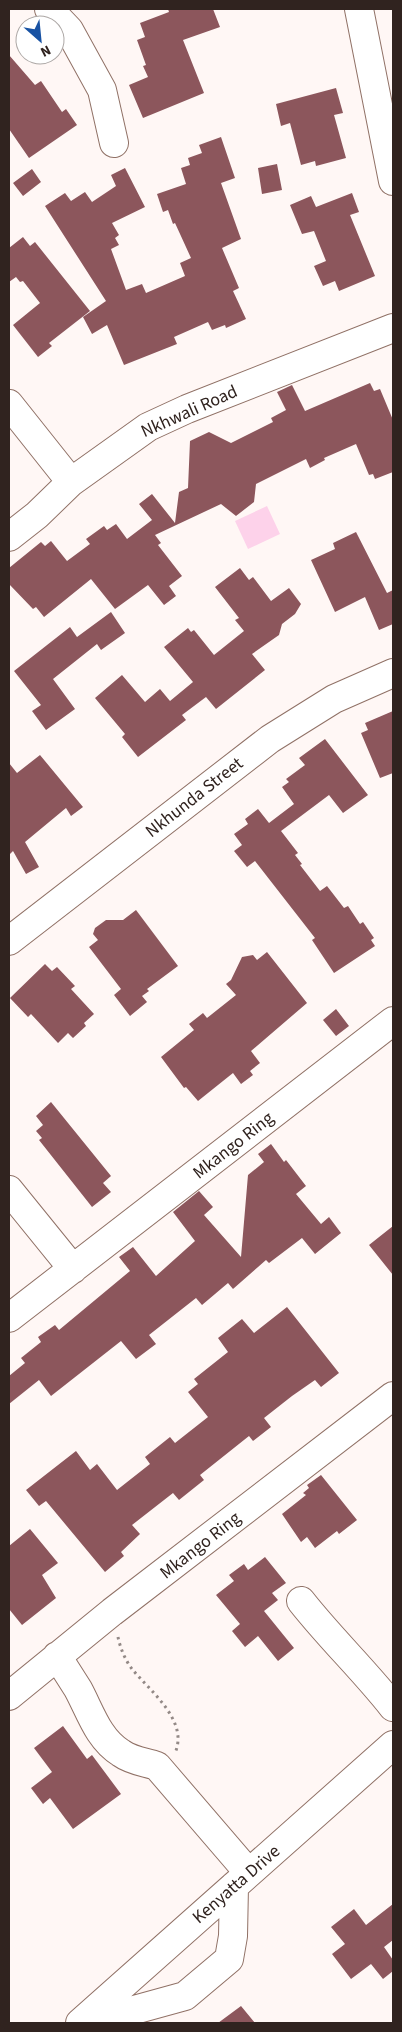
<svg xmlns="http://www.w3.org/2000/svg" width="402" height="2032" viewBox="0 0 402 2032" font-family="'Source Sans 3',sans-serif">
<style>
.water{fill:#fdd2ea}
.building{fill:#8c565c}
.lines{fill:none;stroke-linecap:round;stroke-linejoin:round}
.minor-casing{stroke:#907166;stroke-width:30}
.path{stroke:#938986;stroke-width:3;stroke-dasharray:2.5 4;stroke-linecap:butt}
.minor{stroke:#fff;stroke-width:28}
.labels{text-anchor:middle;stroke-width:5;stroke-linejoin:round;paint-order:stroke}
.street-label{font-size:18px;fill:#30231f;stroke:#fff}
</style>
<rect width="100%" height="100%" fill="#fff7f5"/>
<path class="water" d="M267 506 280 534 248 549 235 521Z"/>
<path class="building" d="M168 9H213L220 27 183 40 204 93 143 118 129 85 148 77 143 66 146 65 137 40 145 37 140 23 169 12Z
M9 55 35 85 41 81 62 112 66 109 77 125 29 158 9 129Z
M336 88 343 113 334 115 346 158 316 166 315 161 301 165 290 123 281 126 276 104Z
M221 137 235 178 221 183 241 239 222 248 239 288 233 291 246 319 226 328 225 325 212 330 208 322 174 337 177 344 124 365 107 325 92 334 83 317 106 301 45 206 65 193 71 201 85 192 92 202 116 186 111 175 125 168 145 207 112 223 119 235 115 238 119 245 111 249 126 290 142 284 146 293 185 276 180 263 191 258 175 223 173 224 168 210 163 212 157 194 186 184 181 168 190 165 188 158 202 153 199 145Z
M277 164 282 190 262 194 258 168Z
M32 169 41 182 23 196 13 183Z
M352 193 359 212 350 215 375 276 339 291 335 281 323 286 314 266 326 261 314 231 302 234 290 205 311 196 316 207Z
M23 237 30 246 35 242 90 311 49 343 52 346 38 357 13 325 40 303 23 281 20 282 16 277 9 282V248Z
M370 383 374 391 380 389 393 420V472L375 479 373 474 369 475 356 444 324 458 325 460 310 468 306 459 256 484 254 502 236 516 221 504 155 535 161 543 158 545 182 576 169 586 176 596 164 605 148 585 115 609 91 579 44 617 36 607 33 609 9 584V568L41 542 45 546 51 541 67 561 90 544 86 539 104 526 107 530 116 524 127 539 152 520 139 504 152 494 175 523 179 492 188 488 190 441 209 432 231 443 273 422 271 418 286 410 277 392 292 385 305 411Z
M356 532 387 593 393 590V624L379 630 365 597 335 612 311 560 335 549 333 543Z
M240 568 249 580 253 577 271 601 289 588 301 604 295 614 282 624 279 635 252 654 265 670 216 709 206 697 182 715 186 720 138 757 122 737 125 734 95 698 122 675 145 702 160 689 170 701 193 682 164 647 188 628 191 632 194 630 214 655 244 631 235 620 239 618 215 587Z
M111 612 125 633 101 650 97 644 53 679 75 709 46 730 32 711 41 705 14 671 70 627 77 637Z
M393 711V773L380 778 361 733 368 730 365 723Z
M325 739 368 795 343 813 329 795 281 831 298 853 295 855 302 864 300 865 320 891 327 886 344 908 348 906 360 924 363 922 374 938 371 940 375 946 334 973 312 940 315 938 255 861 247 867 234 851 242 845 234 834 248 824 245 819 258 809 269 823 294 804 282 787 289 782 286 779 305 765 299 758Z
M40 755 83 807 71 816 66 808 25 842 39 867 26 874 13 851 9 855V763L17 773Z
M136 910 178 966 147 989 149 991 142 996 147 1002 130 1016 114 995 121 989 89 947 98 940 93 934 95 928 106 920H123Z
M267 952 307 1003 251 1051 260 1063 250 1071 253 1075 241 1084 233 1073 198 1101 186 1087 184 1088 161 1057 194 1030 189 1024 203 1013 207 1018 236 995 226 984 231 980 242 957 253 955 257 960Z
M45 964 52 971 57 967 75 986 71 989 94 1014 84 1023 86 1026 73 1038 68 1033 58 1043 31 1014 28 1017 10 998Z
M336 1009 349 1026 336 1036 323 1020Z
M51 1102 111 1176 103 1183 111 1192 92 1207 39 1140 42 1138 36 1131 43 1125 36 1116Z
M271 1144 284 1162 286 1160 306 1186 296 1194 321 1224 329 1217 341 1233 315 1254 302 1238 269 1263 266 1260 233 1289 228 1283 202 1305 196 1298 149 1335 156 1344 136 1359 121 1341 51 1396 39 1380 9 1404V1376L25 1363 21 1358 41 1342 38 1337 55 1325 59 1330 130 1271 119 1257 133 1247 156 1276 195 1241 173 1212 199 1191 213 1207 204 1215 241 1257 248 1175 264 1162 258 1154Z
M393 1226V1275L369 1245Z
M287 1307 339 1373 321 1387 315 1380 292 1396 264 1418 271 1427 253 1441 249 1436 200 1475 204 1480 179 1500 173 1493 132 1525 140 1534 121 1552 124 1556 105 1572 46 1501 39 1506 26 1490 76 1451 90 1470 97 1464 117 1490 150 1464 145 1457 170 1437 175 1443 208 1417 188 1392 198 1384 194 1379 228 1352 218 1338 242 1319 254 1333Z
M321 1475 357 1520 339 1534 337 1531 315 1548 307 1537 301 1542 282 1514 306 1495 303 1493 309 1488 307 1485Z
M30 1529 58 1563 42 1575 56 1598 22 1625 9 1609V1546Z
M265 1557 286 1583 272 1593 278 1600 264 1611 294 1648 278 1661 258 1636 245 1647 232 1631 240 1624 216 1595 234 1581 229 1575 244 1564 248 1570Z
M63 1726 87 1759 92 1755 121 1794 73 1829 50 1798 43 1804 31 1788 52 1772 34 1748Z
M393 1904V1940L384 1947 393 1960V1971L383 1979 371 1964 351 1979 332 1954 345 1944 331 1927 354 1909 366 1925Z
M241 2006 255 2023H218Z"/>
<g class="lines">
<g class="minor-casing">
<path id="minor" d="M49 9 69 30 102 90 114 143
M359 9 393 181
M9 404 71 482
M9 537 37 515 71 482 148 427 187 409 393 328
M9 941 270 739 334 699 393 673
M9 1190 73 1269
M9 1318 393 1021
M301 1601C330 1638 364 1670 393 1707
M57 1656C64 1667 71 1678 78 1689 90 1711 98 1739 121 1753 132 1761 145 1762 157 1766L249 1873
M9 1696 112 1612 393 1396
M80 2023 393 1745
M87 2023 185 1996 229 1959 233 1936 234 1886"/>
</g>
<path class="path" d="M118 1637C120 1647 125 1660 132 1669 151 1692 189 1721 175 1753"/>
<use href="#minor" class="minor"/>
</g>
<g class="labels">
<g class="street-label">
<text transform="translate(189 411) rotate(-24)" y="6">Nkhwali Road</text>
<text transform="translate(194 797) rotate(-38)" y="6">Nkhunda Street</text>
<text transform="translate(233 1145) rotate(-38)" y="6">Mkango Ring</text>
<text transform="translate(200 1545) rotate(-38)" y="6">Mkango Ring</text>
<text transform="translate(236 1884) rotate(-41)" y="6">Kenyatta Drive</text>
</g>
</g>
<rect width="402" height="2032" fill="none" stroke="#30231f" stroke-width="20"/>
<g transform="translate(40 40) rotate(153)"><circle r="24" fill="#ffffff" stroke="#aca7a5"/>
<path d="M0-4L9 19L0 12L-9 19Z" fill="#1852a3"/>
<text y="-8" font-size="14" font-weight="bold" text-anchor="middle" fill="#30231f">N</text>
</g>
</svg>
